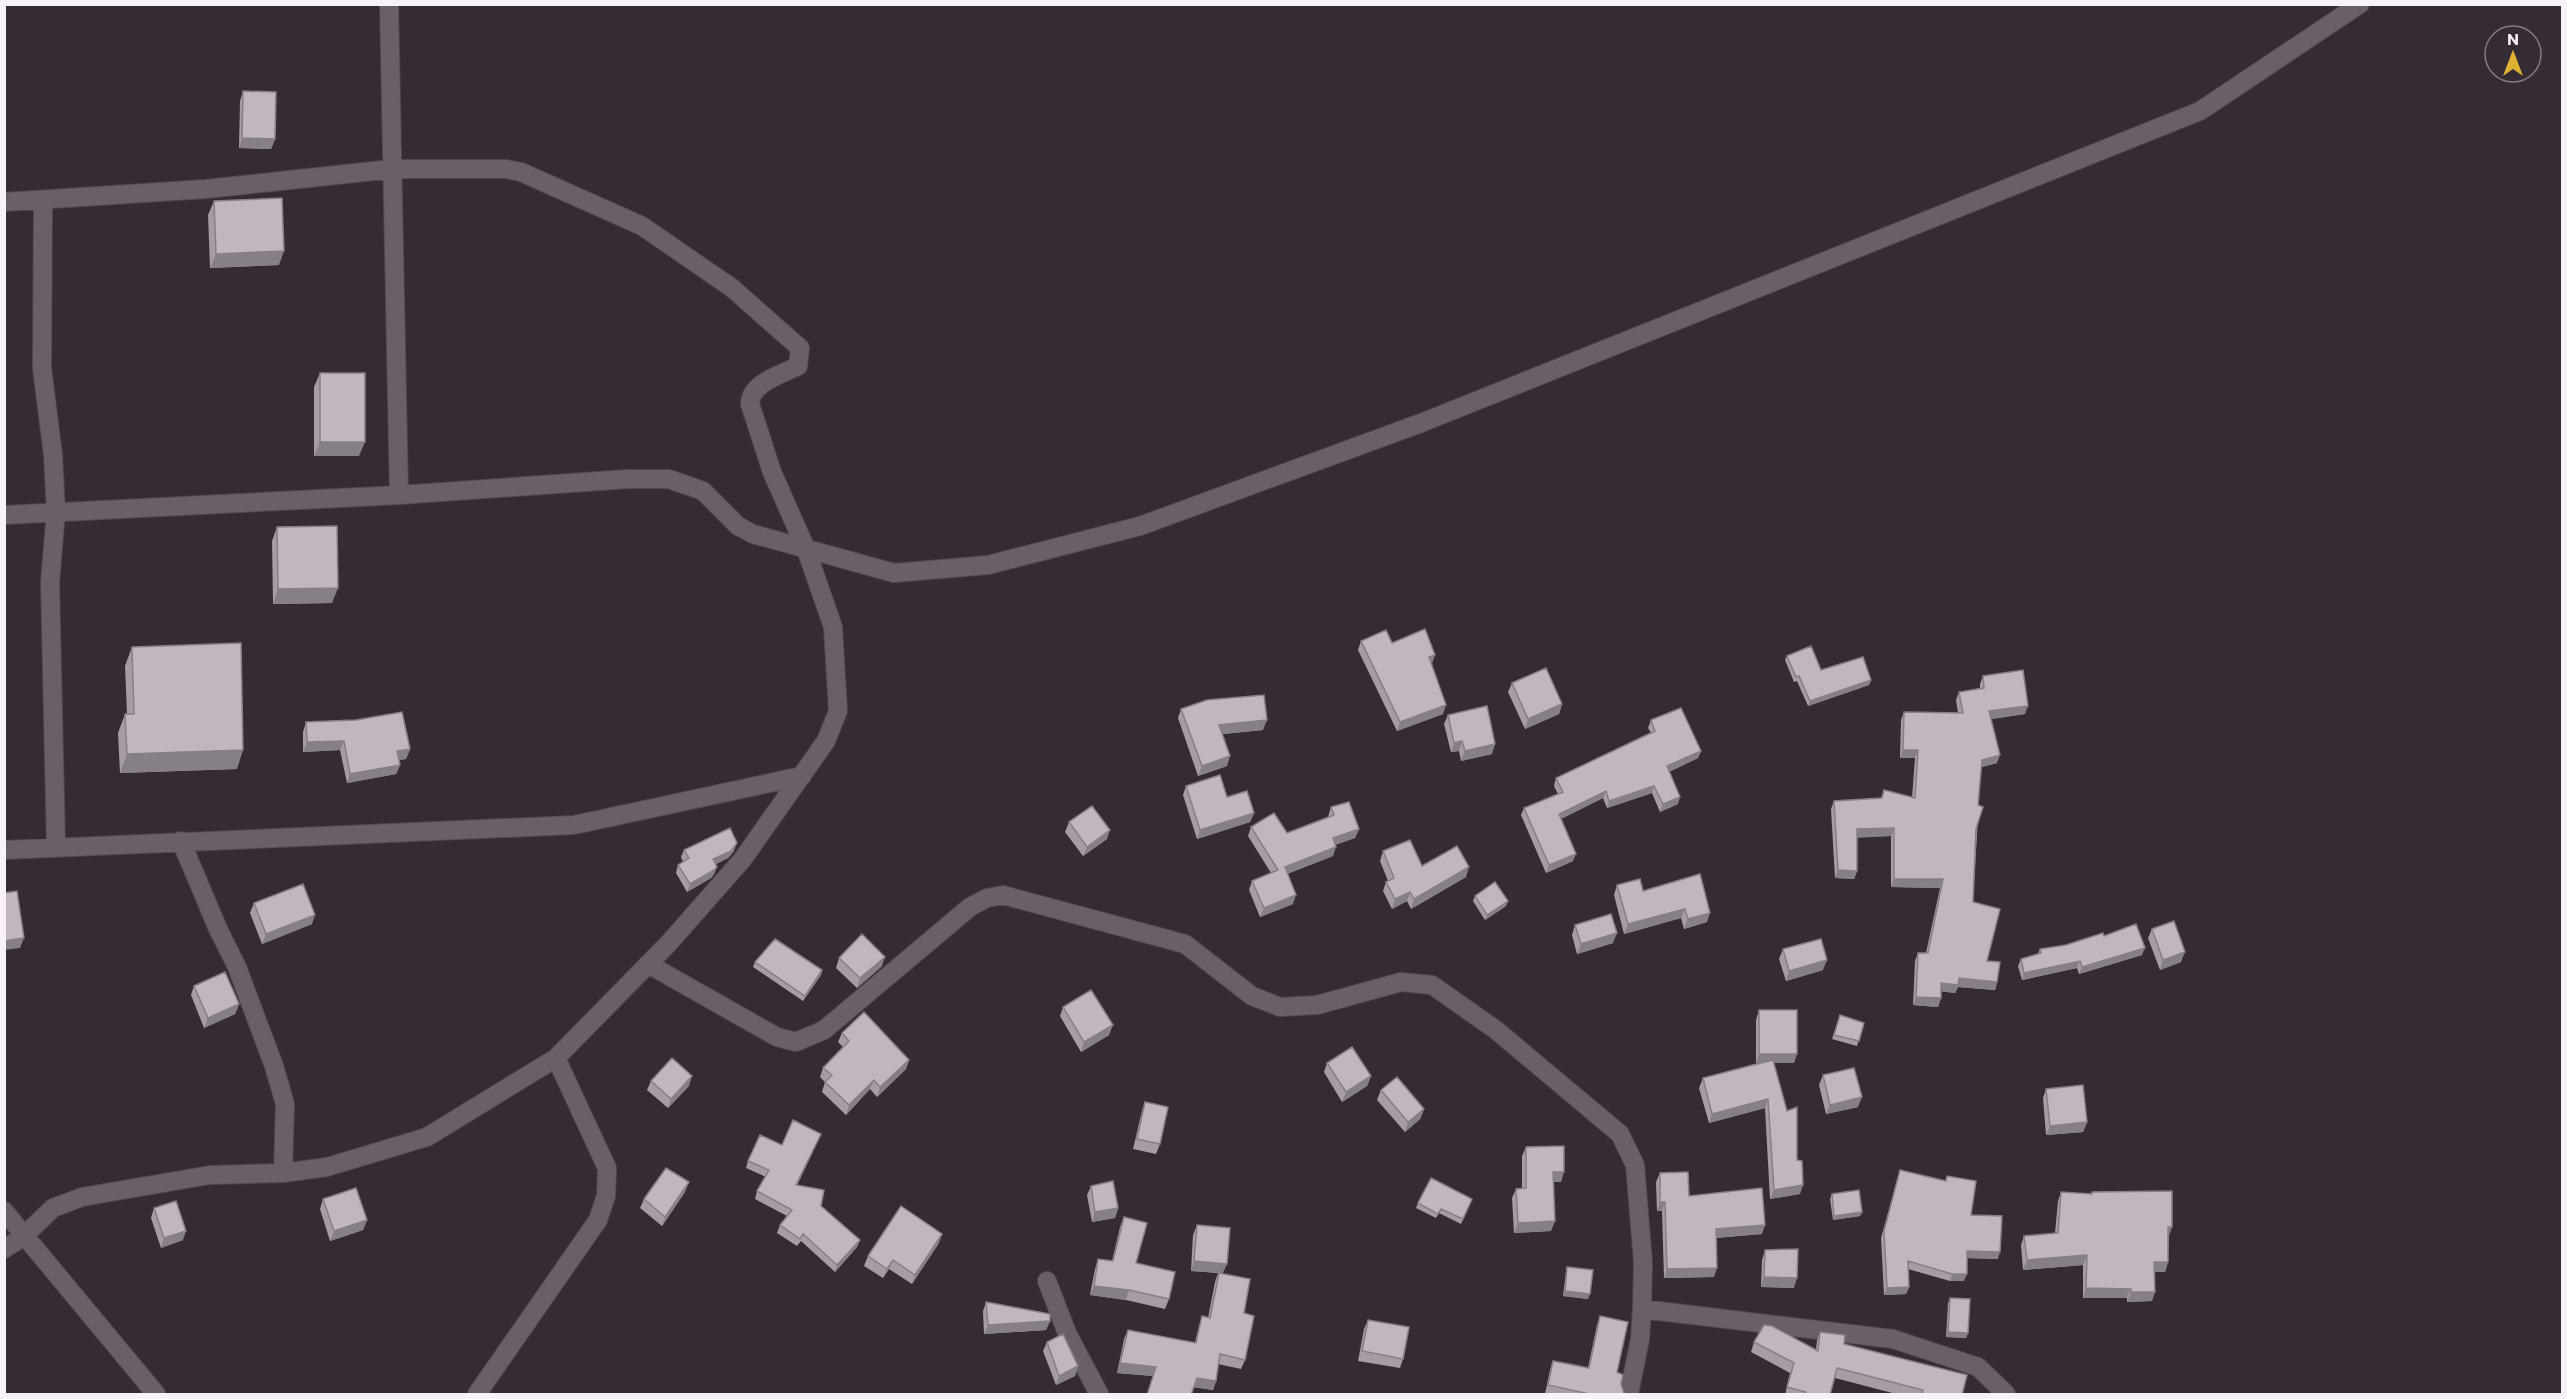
<svg xmlns="http://www.w3.org/2000/svg" width="2567" height="1399" viewBox="0 0 2567 1399" font-family="Commissioner,sans-serif">
<style>
.lines{fill:none;stroke-linecap:round;stroke-linejoin:round}
.street-casing{stroke:#514951;stroke-width:20}
.street{stroke:#695f69;stroke-width:18}
.wall{fill:#a69ca5}
.shaded-wall{fill:#877f86}
.building{fill:#c1b5c0;stroke:#877f86;stroke-width:1.5}
</style>
<rect width="100%" height="100%" fill="#352b34"/>
<g class="lines">
<g class="street-casing">
<path id="street" d="M389 4 399 495
M43 200 42 368 53 455 56 512 50 582 56 847
M4 202 206 189 392 169H506L521 172 642 226 732 288 800 348 798 366C782 374 750 383 750 404L772 472 806 549 833 627 838 711 826 741 742 860 668 944 556 1058 427 1137 327 1167 283 1173 210 1175 82 1197 53 1208 24 1236 4 1249
M4 515 399 495 628 479H669L703 491 738 526 753 534 894 573 988 565 1140 526 1421 423 2200 111 2360 4
M181 841 218 929 237 967 274 1066 285 1104 283 1173
M4 850 574 825 802 776
M648 964 777 1037 796 1042 824 1030 970 907 987 898 1003 895 1185 944 1252 996 1280 1007 1317 1005 1401 982 1432 985 1496 1030 1620 1134 1635 1165 1643 1262 1642 1309 1640 1339 1629 1394
M4 1211 156 1394
M1047 1281 1067 1333 1099 1394
M1642 1309 1893 1339 1978 1367 2006 1394
M477 1394 598 1220 606 1196 607 1168 556 1058"/>
</g>
<use href="#street" class="street"/>
</g>
<path class="wall" d="M243 91 275 139 271 149 239 148 240 101Z
M214 201 279 265 210 268 208 215Z
M320 373 359 456H314V387Z
M277 527 332 603 273 604 272 541Z
M1361 641 1392 643 1432 664 1443 714 1397 731 1358 650Z
M132 647 237 769 120 773 118 733 125 714H127L125 666Z
M1787 656 1821 670 1871 680 1869 685 1808 706 1797 681 1794 682 1785 660Z
M1983 676 2025 714 1991 719 1997 763 1981 767 1973 902 1987 961 1997 982 1995 990 1958 987 1955 993 1941 991V998L1938 1007 1913 1005 1915 961 1918 953H1926L1940 888 1891 887V836L1857 837V871L1854 879 1835 878 1831 809 1834 801 1881 798 1884 790 1912 798 1915 758H1900L1901 720 1904 712 1958 713 1956 700 1959 692 1980 688V684Z
M1512 683 1562 704 1559 714 1525 729 1508 692Z
M1181 709 1263 730 1222 734 1227 766 1198 776 1178 718Z
M1448 715 1492 754 1461 761 1459 751 1451 752 1444 724Z
M1651 720 1701 751 1698 758 1669 772 1678 804 1660 812 1652 793 1607 808 1603 798 1561 819 1573 861 1546 873 1521 815 1524 808 1558 794 1554 786 1556 778 1651 733 1648 728Z
M306 722 410 749 406 759 399 760 400 765 396 774 347 783 340 750 303 752V732Z
M1186 786 1227 797 1254 813 1250 822 1197 839 1183 795Z
M1331 807 1359 829 1355 838 1335 845 1333 856 1287 874 1293 904 1260 917 1249 890 1252 881 1271 873 1248 836 1251 827 1287 833 1328 817Z
M1069 822 1107 839 1083 856 1065 832Z
M684 850 734 851 728 858 716 864 717 867 714 874 711 878 687 892 676 873 678 865 683 862 681 857Z
M1383 851 1422 866 1466 877 1411 909 1407 901 1392 909 1383 891 1386 882 1388 881 1380 861Z
M1700 874 1707 922 1684 929 1681 918 1624 934 1614 895 1617 885 1643 891Z
M1475 896 1508 901 1506 906 1485 920 1473 901Z
M254 903 312 924 262 944 250 913Z
M1575 925 1613 943 1577 954 1572 935Z
M2152 929 2181 962 2160 970 2148 938Z
M2104 936 2142 955 2079 974 2077 968 2022 980 2018 966 2021 959 2038 954 2040 949 2066 945Z
M1783 949 1823 970 1786 981 1779 959Z
M839 958 882 966 857 988 836 968Z
M755 962 822 970 821 975 803 1001 753 967Z
M194 986 239 1004 235 1014 204 1028 191 995Z
M1063 1007 1109 1035 1081 1052 1060 1016Z
M1759 1010 1794 1063H1774L1797 1160 1800 1194 1770 1199 1765 1108 1709 1123 1699 1088 1703 1078 1758 1063H1756V1020Z
M1840 1015 1864 1023 1857 1046 1832 1039Z
M842 1033 909 1060 906 1069 877 1097 870 1089 846 1115 822 1092 825 1082 820 1077 823 1068 843 1047 838 1042Z
M1327 1063 1371 1076 1367 1086 1342 1102 1324 1072Z
M1823 1075 1858 1107 1826 1114 1819 1085Z
M651 1081 689 1086 668 1108 647 1090Z
M2046 1089 2087 1122 2083 1132 2046 1135 2043 1098Z
M1381 1090 1424 1109 1420 1119 1405 1132 1377 1100Z
M1145 1102 1160 1144 1156 1154 1133 1149 1142 1111Z
M821 1134 797 1185 860 1240 857 1247 835 1272 801 1241 797 1246 777 1233 780 1225 787 1216 755 1199 757 1191 766 1177 746 1168 748 1161 782 1145Z
M1526 1147 1561 1182H1553L1551 1231 1514 1233 1512 1198 1516 1189 1522 1188V1156Z
M1900 1170 1945 1181 1947 1176 1998 1259 1967 1258 1964 1281H1950L1908 1269 1909 1287 1906 1294 1884 1295 1881 1238Z
M1660 1173 1689 1196 1762 1234 1716 1238 1714 1277 1664 1278 1662 1211H1657L1656 1182Z
M1091 1186 1118 1208 1115 1218 1092 1222 1087 1195Z
M685 1192 662 1226 640 1208 644 1199Z
M2061 1192 2091 1194 2092 1192 2169 1236 2168 1262 2165 1272H2155L2152 1301 2127 1302V1298H2083V1265L2023 1270 2021 1245 2024 1236 2055 1233 2058 1201Z
M1832 1194 1862 1212 1860 1216 1833 1220 1830 1199Z
M323 1199 367 1220 363 1230 330 1241 320 1209Z
M1472 1199 1461 1224 1439 1213 1436 1218 1416 1208 1418 1203Z
M154 1208 183 1240 161 1248 151 1218Z
M1124 1217 1136 1263 1169 1299 1165 1309 1126 1300 1090 1295 1095 1269 1098 1259 1112 1261 1120 1227Z
M1197 1225 1223 1273 1244 1313 1245 1360 1241 1369 1218 1364 1216 1381 1213 1390 1193 1387 1153 1376 1117 1373 1124 1339 1128 1330 1195 1343 1199 1326 1202 1316 1208 1318 1215 1282 1218 1273 1191 1271 1193 1235Z
M939 1243 912 1284 889 1269 883 1278 864 1266 868 1256Z
M1765 1250 1794 1288 1761 1287 1762 1260Z
M1567 1267 1588 1299 1563 1296 1566 1272Z
M1950 1298 1968 1333 1966 1338 1946 1337 1948 1303Z
M986 1302 1050 1321 1046 1330 984 1334 983 1311Z
M1600 1316 1621 1384 1623 1395 1545 1394 1550 1370 1553 1361 1588 1368 1597 1325Z
M1368 1320 1403 1359 1400 1368 1358 1361 1364 1329Z
M1820 1332 1844 1344 1962 1395H1900L1835 1378 1830 1395H1785L1790 1373 1751 1352 1754 1342 1816 1349 1817 1341Z
M1047 1342 1078 1366 1075 1376 1056 1385 1043 1351Z"/>
<path class="shaded-wall" d="M242 138 275 139 271 149 239 148Z
M284 251 279 265 210 268 216 254Z
M320 442H365L359 456H314Z
M338 588 332 603 273 604 278 589Z
M1435 655 1432 664 1429 657Z
M1871 680 1869 685 1808 706 1810 701Z
M1562 704 1559 714 1525 729 1528 719Z
M1446 705 1443 714 1397 731 1400 722Z
M2028 706 2025 714 1986 720 1989 711Z
M1267 720 1263 730 1215 735 1219 725Z
M344 741 340 750 303 752 307 742Z
M1462 741 1459 751 1451 752 1454 743Z
M1495 744 1492 754 1461 761 1465 751Z
M410 749 406 759 394 761 397 751Z
M243 750 237 769 120 773 127 754Z
M1903 750H1918L1915 758H1900Z
M1701 751 1698 758 1664 774 1667 766Z
M2000 755 1997 763 1979 768 1982 760Z
M1230 756 1227 766 1198 776 1202 766Z
M400 765 396 774 347 783 350 774Z
M1654 786 1652 793 1607 808 1609 801Z
M1606 791 1603 798 1556 821 1559 814Z
M1680 797 1678 804 1660 812 1663 804Z
M1254 813 1250 822 1197 839 1200 830Z
M1894 828 1891 836 1854 838 1857 829Z
M1359 829 1355 838 1329 847 1333 838Z
M1110 830 1107 839 1083 856 1087 847Z
M737 843 734 851 728 858 710 867 713 859Z
M1336 847 1333 856 1281 876 1285 867Z
M1576 854 1573 861 1546 873 1549 865Z
M717 867 714 874 711 878 687 892 690 884Z
M1469 867 1466 877 1411 909 1414 899Z
M1838 870 1857 871 1854 879 1835 878Z
M1894 879H1943L1940 888 1891 887Z
M1410 892 1407 901 1392 909 1395 899Z
M1296 895 1293 904 1260 917 1264 908Z
M1508 901 1506 906 1485 920 1487 915Z
M1685 909 1681 918 1624 934 1628 924Z
M1710 913 1707 922 1684 929 1688 919Z
M315 915 312 924 262 944 266 934Z
M1617 933 1613 943 1577 954 1581 944Z
M24 938 20 948 4 950V941Z
M2145 948 2142 955 2079 974 2082 967Z
M2185 952 2181 962 2160 970 2163 960Z
M885 957 882 966 857 988 860 978Z
M1827 960 1823 970 1786 981 1789 971Z
M2080 961 2077 968 2022 980 2024 973Z
M822 970 821 975 803 1001 805 996Z
M1959 978 1997 982 1995 990 1958 987 1955 993 1938 991 1941 983Z
M1916 997 1941 998 1938 1007 1913 1005Z
M239 1004 235 1014 204 1028 208 1018Z
M1113 1025 1109 1035 1081 1052 1084 1042Z
M1759 1054H1797L1794 1063H1756Z
M909 1060 906 1069 877 1097 880 1087Z
M692 1076 689 1086 668 1108 671 1099Z
M1371 1076 1367 1086 1342 1102 1346 1092Z
M874 1080 870 1089 846 1115 849 1105Z
M1862 1097 1858 1107 1826 1114 1830 1105Z
M1768 1099 1765 1108 1709 1123 1712 1114Z
M1424 1109 1420 1119 1405 1132 1408 1122Z
M2087 1122 2083 1132 2046 1135 2050 1126Z
M821 1134 818 1141 794 1192 796 1185Z
M1553 1172H1564L1561 1182H1549Z
M689 1182 685 1192 662 1226 665 1217Z
M1803 1185 1800 1194 1770 1199 1774 1190Z
M1660 1202H1665L1662 1211H1657Z
M1118 1208 1115 1218 1092 1222 1095 1212Z
M1862 1212 1860 1216 1833 1220 1834 1216Z
M367 1220 363 1230 330 1241 334 1231Z
M1555 1221 1551 1231 1514 1233 1518 1223Z
M1765 1225 1762 1234 1712 1238 1716 1229Z
M2168 1227H2172L2169 1236H2165Z
M186 1231 183 1240 161 1248 164 1238Z
M942 1234 939 1243 912 1284 915 1275Z
M860 1240 857 1247 835 1272 837 1265Z
M1967 1251 2000 1252 1998 1259 1964 1258Z
M2087 1255 2083 1265 2023 1270 2027 1260Z
M893 1260 889 1269 883 1278 887 1269Z
M1194 1261 1227 1264 1223 1273 1191 1271Z
M2154 1262H2168L2165 1272H2151Z
M1717 1268 1714 1277 1664 1278 1667 1269Z
M1952 1274H1967L1964 1281H1950Z
M1764 1277 1797 1278 1794 1288 1761 1287Z
M1094 1286 1129 1290 1126 1300 1090 1295Z
M1909 1287 1906 1294 1884 1295 1887 1288Z
M2086 1288 2131 1289 2127 1298H2083Z
M1565 1291 1590 1294 1588 1299 1563 1296Z
M2131 1292H2155L2152 1301 2127 1302Z
M1050 1321 1046 1330 984 1334 988 1325Z
M1948 1332 1968 1333 1966 1338 1946 1337Z
M1120 1363 1156 1367 1153 1376 1117 1373Z
M1078 1366 1075 1376 1056 1385 1059 1376Z
M1197 1378 1216 1381 1213 1390 1193 1387Z"/>
<path class="building" d="M243 91 276 92 275 139 242 138Z
M282 198 284 251 216 254 214 201Z
M320 373H365V442H320Z
M337 526 338 588 278 589 277 527Z
M1425 629 1435 655 1429 657 1446 705 1400 722 1361 641 1386 630 1392 643Z
M241 643 243 750 127 754 125 714H134L132 647Z
M1811 646 1821 670 1863 657 1871 680 1810 701 1799 676 1796 677 1787 656Z
M1546 668 1562 704 1528 719 1512 683Z
M2023 670 2028 706 1989 711 2000 755 1982 760 1978 805 1983 807 1976 829 1973 902 2000 909 1987 961 2000 962 1997 982 1959 978 1958 985 1941 983V998L1916 997 1918 953H1928L1943 879H1894V828L1857 829V871L1838 870 1834 801 1882 798 1884 790 1915 798 1918 750H1903L1904 712 1963 713 1959 692 1984 688 1983 676Z
M1264 695 1267 720 1219 725 1230 756 1202 766 1181 709 1207 700Z
M1487 706 1495 744 1465 751 1462 741 1454 743 1448 715Z
M1681 708 1701 751 1667 766 1680 797 1663 804 1654 786 1609 801 1606 791 1559 814 1576 854 1549 865 1524 808 1563 792 1556 778 1655 731 1651 720Z
M402 712 410 749 397 751 400 765 350 774 344 741 307 742 306 722 356 720Z
M1220 775 1227 797 1247 791 1254 813 1200 830 1186 786Z
M1349 802 1359 829 1333 838 1336 847 1285 867 1296 895 1264 908 1252 881 1278 870 1251 827 1274 813 1287 833 1334 815 1331 807Z
M1092 806 1110 830 1087 847 1069 822Z
M730 828 737 843 731 851 713 859 717 867 714 870 690 884 678 865 689 858 684 850Z
M1410 840 1422 866 1457 846 1469 867 1414 899 1410 892 1395 899 1386 882 1394 878 1383 851Z
M1700 874 1710 913 1688 919 1685 909 1628 924 1617 885 1640 879 1643 891Z
M1495 882 1508 901 1487 915 1475 896Z
M303 884 315 915 266 934 254 903Z
M17 891 24 938 4 941V893Z
M1611 914 1617 933 1581 944 1575 925Z
M2174 921 2185 952 2163 960 2152 929Z
M2136 924 2145 948 2082 967 2080 961 2024 973 2021 959 2041 953 2040 949 2066 945 2103 933 2104 936Z
M862 934 885 957 860 978 839 958Z
M775 939 822 970 805 996 755 962Z
M1821 939 1827 960 1789 971 1783 949Z
M225 972 239 1004 208 1018 194 986Z
M1091 990 1113 1025 1084 1042 1063 1007Z
M1759 1010H1797V1054H1759Z
M864 1012 909 1060 880 1087 874 1080 849 1105 825 1082 832 1075 823 1068 849 1041 842 1033Z
M1840 1015 1864 1023 1859 1041 1834 1035Z
M1352 1047 1371 1076 1346 1092 1327 1063Z
M672 1058 692 1076 671 1099 651 1081Z
M1773 1060 1787 1111 1797 1107V1160L1802 1161 1803 1185 1774 1190 1768 1099 1712 1114 1703 1078Z
M1854 1068 1862 1097 1830 1105 1823 1075Z
M1397 1077 1424 1109 1408 1122 1381 1090Z
M2083 1085 2087 1122 2050 1126 2046 1089Z
M1145 1102 1168 1107 1160 1144 1137 1139Z
M793 1120 821 1134 796 1185 824 1190 821 1206 860 1240 837 1265 803 1234 800 1239 780 1225 792 1210 757 1191 769 1170 748 1161 760 1135 782 1145Z
M1564 1146V1172H1553L1555 1221 1518 1223 1516 1189 1526 1188V1147Z
M666 1168 689 1182 665 1217 644 1199Z
M1900 1170 1946 1181 1947 1176 1976 1181 1971 1215 2002 1216 2000 1252 1967 1251V1274H1952L1908 1261 1909 1287 1887 1288 1884 1231Z
M1688 1172 1689 1196 1762 1188 1765 1225 1716 1229 1717 1268 1667 1269 1665 1202H1660V1173Z
M1431 1178 1472 1199 1463 1219 1441 1209 1438 1214 1418 1203Z
M1113 1181 1118 1208 1095 1212 1091 1186Z
M356 1188 367 1220 334 1231 323 1199Z
M1859 1190 1862 1212 1834 1216 1832 1194Z
M2172 1191V1227H2168V1262H2154L2155 1292H2131V1289L2086 1288 2087 1255 2027 1260 2024 1236 2058 1233 2061 1192 2092 1194V1192Z
M176 1201 186 1231 164 1238 154 1208Z
M901 1206 942 1234 915 1275 893 1260 887 1269 868 1256Z
M1124 1217 1147 1223 1136 1263 1175 1272 1169 1299 1129 1290 1094 1286 1098 1259 1113 1261Z
M1197 1225 1230 1228 1227 1264 1194 1261Z
M1798 1249 1797 1278 1764 1277 1765 1250Z
M1567 1267 1593 1270 1590 1294 1565 1291Z
M1219 1273 1250 1279 1244 1313 1254 1316 1245 1360 1220 1354 1216 1381 1197 1378 1191 1395H1147L1156 1367 1120 1363 1128 1330 1196 1343 1202 1316 1210 1318Z
M1950 1298 1970 1299 1968 1333 1948 1332Z
M986 1302 1050 1314V1321L988 1325Z
M1600 1316 1628 1322 1617 1372 1623 1375 1621 1384 1624 1393 1623 1395H1594L1548 1385 1553 1361 1589 1368Z
M1368 1320 1409 1327 1403 1359 1362 1351Z
M1764 1325 1772 1326 1818 1351 1820 1332 1845 1335 1844 1344 1967 1375 1962 1395H1922L1923 1390 1837 1368 1830 1395H1806V1392L1787 1387 1794 1363 1754 1342Z
M1063 1334 1078 1366 1059 1376 1047 1342Z"/>
<rect width="2567" height="1399" fill="none" stroke="#f8f1f7" stroke-width="12"/>
<g transform="translate(2513 54)"><circle r="28" fill="#352b34" stroke="#837a82" stroke-width="1.5"/>
<path d="M0-4.5L10 22L0 15L-10 22Z" fill="#deb133"/>
<text y="-9" font-size="16" font-weight="bold" text-anchor="middle" fill="#f8f1f7">N</text>
</g>
</svg>
